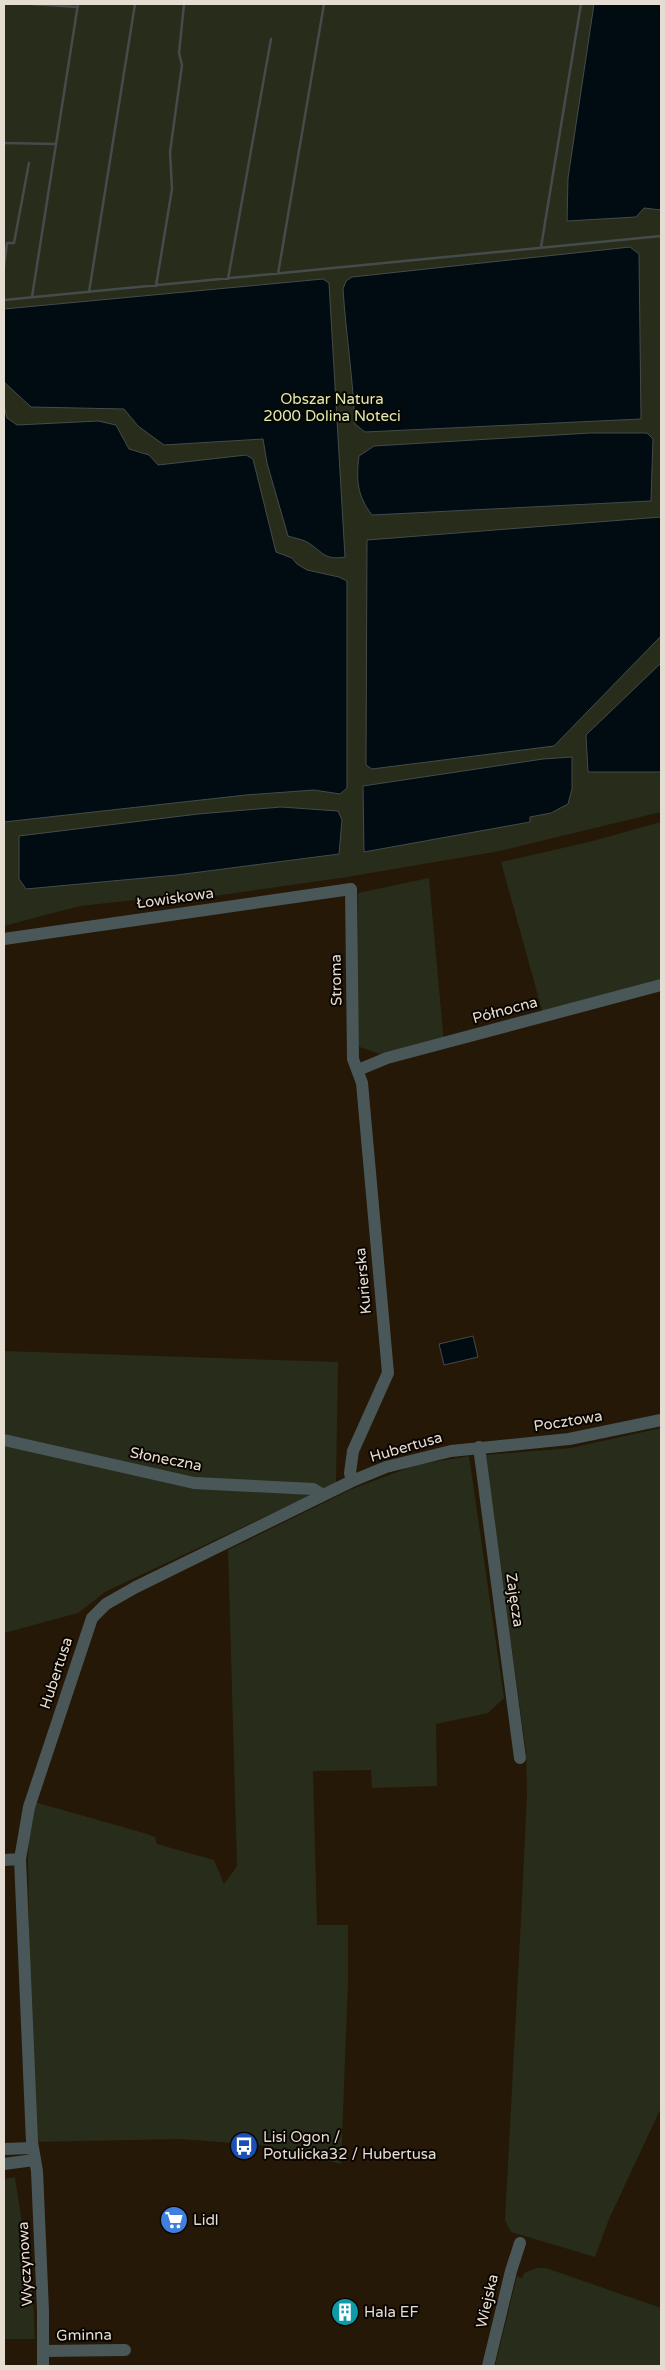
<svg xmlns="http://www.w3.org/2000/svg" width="665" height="2370" viewBox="0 0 665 2370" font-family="'Varela Round',sans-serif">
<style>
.green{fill:#282c1b}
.water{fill:#000c12;stroke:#454b4b}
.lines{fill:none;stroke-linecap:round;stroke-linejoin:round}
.stream{stroke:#454b4b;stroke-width:2.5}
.minor{stroke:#4a5759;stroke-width:12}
.labels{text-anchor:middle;stroke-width:4;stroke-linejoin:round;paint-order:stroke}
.park-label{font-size:15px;fill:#dcecaf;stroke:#0a0501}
.street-label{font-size:15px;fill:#e5ddd1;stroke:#0a0501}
.poi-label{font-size:15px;fill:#e5ddd1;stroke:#0a0501;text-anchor:start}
</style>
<rect width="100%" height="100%" fill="#251806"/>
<path class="green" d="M4 4H661V812L500 851 347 877 158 904 153 898 80 906 4 926Z
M661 822V982L543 1014 501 862 589 842Z
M429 878 444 1043 385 1056 357 1046 358 893Z
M4 1351 338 1362 336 1483 105 1592 78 1613 4 1633Z
M661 1428V2108L609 2219 595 2257 511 2232 505 2220 522 1900 527 1794 526 1752 485 1455 571 1448Z
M469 1456 504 1698 488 1713 436 1724 437 1786 372 1788 371 1770 313 1771 317 1925H348V1982L341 2164 261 2145 181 2139 32 2142 28 1858 31 1801 144 1833 155 1837 157 1844 214 1860 224 1884 237 1866 228 1550 352 1489 416 1465Z
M15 2177 33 2296 35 2339H4V2179Z
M537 2268H546L661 2308V2366H495L517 2276 522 2278 524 2273Z"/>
<path class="water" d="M594 4H661V210L644 208 636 217 567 221 568 178Z
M630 247 639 254 641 419 365 432 355 424C353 379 346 334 343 289L346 281 352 277Z
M323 279 329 283 345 557C323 561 322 550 305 541 300 539 294 538 288 536L267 463 263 439 164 445 138 426 124 409 31 407 4 382V309Z
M4 406 7 418 17 425 98 421 116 425 129 449 149 455 158 465 246 455 253 459 276 552 292 558 297 564 307 570 339 577 347 581V788L340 794 314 790 246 795 4 822Z
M590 433H647L653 439 651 501 372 515C357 496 356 479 359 456L374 446Z
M661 517V636L554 746 372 769 366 765 367 540Z
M661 663V772H588L586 735Z
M572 757V789L568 804 551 813 530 817V822L364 852 363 786 543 759Z
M281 807 338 811 342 820 339 854 177 875 26 889 19 879V836L198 814Z
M473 1336 478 1357 444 1365 439 1344Z"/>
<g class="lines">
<path class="stream" d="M32 4 78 7
M4 143 56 144
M541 247 581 4
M4 266 7 243H14L29 163
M278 274 324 4
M228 279 271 39
M156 286 172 189 170 152 182 65 179 53 184 4
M89 292 135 4
M32 297 78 4
M4 300 661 236"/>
<path class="minor" d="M4 939 351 889 353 1059 362 1083 388 1373 353 1451 350 1473 352 1481
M358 1070 387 1058 661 985
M4 1440 194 1483 313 1489 323 1495
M479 1447 520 1758
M4 1860 20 1859
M4 2149 32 2148
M4 2164 34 2160
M43 2351 125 2350
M43 2366V2311L37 2171 32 2142 20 1859 29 1807 92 1618 106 1604 136 1587 352 1481 386 1467 451 1451 569 1439 661 1420
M488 2366 511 2271 520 2243"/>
</g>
<defs>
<g id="bus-disc" transform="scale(1.4375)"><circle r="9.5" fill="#1a4fb4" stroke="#0a0501"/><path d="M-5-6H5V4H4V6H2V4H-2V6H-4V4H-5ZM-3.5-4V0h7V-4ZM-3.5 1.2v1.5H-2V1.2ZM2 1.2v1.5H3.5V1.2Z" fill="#fff"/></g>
<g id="supermarket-disc" transform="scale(1.4375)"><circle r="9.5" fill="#3f7fe0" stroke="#0a0501"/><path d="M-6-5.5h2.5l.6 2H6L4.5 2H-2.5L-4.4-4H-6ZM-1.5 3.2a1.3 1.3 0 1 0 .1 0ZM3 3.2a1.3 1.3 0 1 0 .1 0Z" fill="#fff"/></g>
<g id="building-disc" transform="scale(1.4375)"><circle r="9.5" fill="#0f9aa8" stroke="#0a0501"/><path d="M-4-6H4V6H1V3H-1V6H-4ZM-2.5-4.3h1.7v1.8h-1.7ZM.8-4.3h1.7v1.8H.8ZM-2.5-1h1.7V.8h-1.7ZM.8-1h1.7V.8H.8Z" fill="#fff"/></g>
</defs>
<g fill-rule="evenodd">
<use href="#bus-disc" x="244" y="2146"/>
<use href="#supermarket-disc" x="174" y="2220"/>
<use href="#building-disc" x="345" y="2312"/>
</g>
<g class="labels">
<g class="park-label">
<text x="332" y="404">Obszar Natura<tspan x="332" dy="17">2000 Dolina Noteci</tspan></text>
</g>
<g class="street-label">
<text transform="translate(175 898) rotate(-8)" y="5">Łowiskowa</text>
<text transform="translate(336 980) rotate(-91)" y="5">Stroma</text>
<text transform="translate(505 1010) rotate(-15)" y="5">Północna</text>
<text transform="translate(363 1281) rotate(-95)" y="5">Kurierska</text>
<text transform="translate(568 1421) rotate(-9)" y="5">Pocztowa</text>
<text transform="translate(406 1447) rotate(-16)" y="5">Hubertusa</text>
<text transform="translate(166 1459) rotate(11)" y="5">Słoneczna</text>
<text transform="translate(515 1600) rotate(82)" y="5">Zajęcza</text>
<text transform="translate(56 1673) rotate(-72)" y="5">Hubertusa</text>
<text transform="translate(25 2264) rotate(-93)" y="5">Wyczynowa</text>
<text transform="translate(487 2301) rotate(-77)" y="5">Wiejska</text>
<text transform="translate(84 2335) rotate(-1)" y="5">Gminna</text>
</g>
<g class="poi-label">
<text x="263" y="2142">Lisi Ogon /<tspan x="263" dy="17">Potulicka32 / Hubertusa</tspan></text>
<text x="193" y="2225">Lidl</text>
<text x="364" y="2317">Hala EF</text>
</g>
</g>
<rect width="665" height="2370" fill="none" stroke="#e5ddd1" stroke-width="10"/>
</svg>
